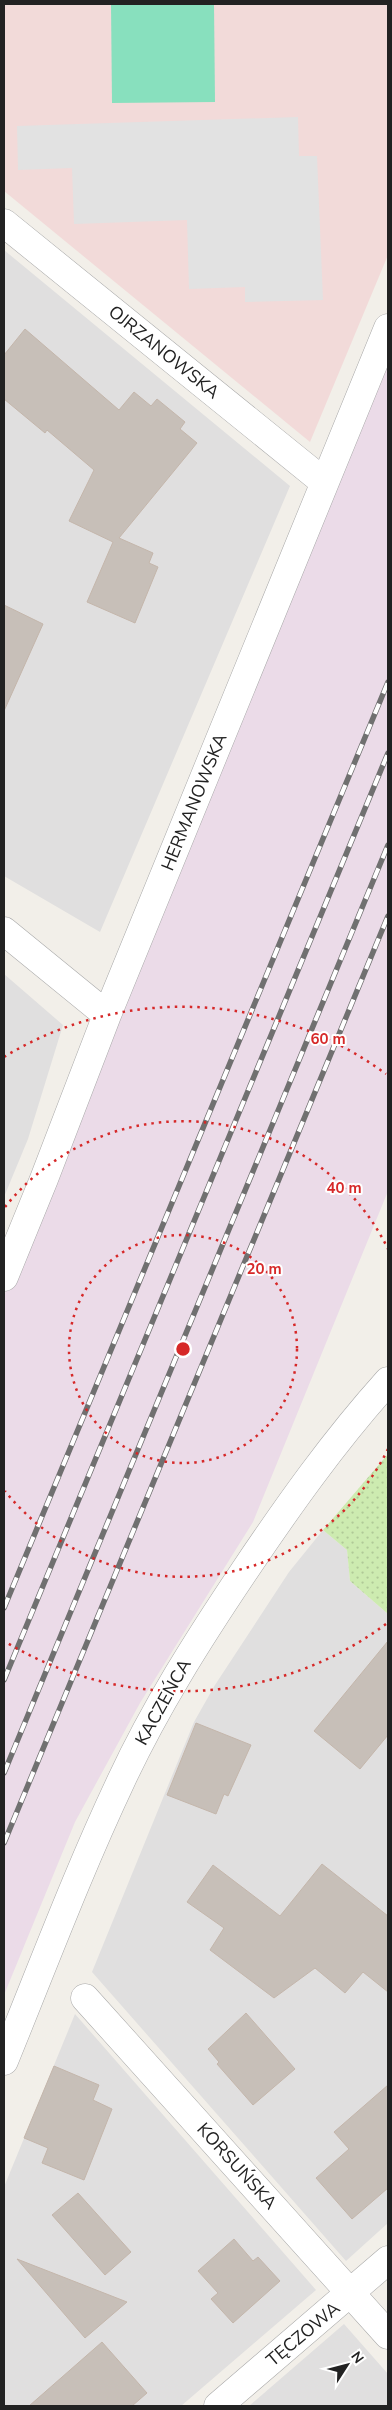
<svg xmlns="http://www.w3.org/2000/svg" width="392" height="2410" viewBox="0 0 392 2410" font-family="'Nunito Sans',sans-serif">
<style>
.residential{fill:#e0dfdf}
.commercial{fill:#f2dad9}
.railway{fill:#ebdbe8}
.grass{fill:url(#grass-dots)}
.pitch{fill:#88e0be}
.parking{fill:#e2e2e2}
.building{fill:#c7bfb8;stroke:#c4b6ab}
.lines{fill:none;stroke-linecap:round;stroke-linejoin:round}
.minor-casing{stroke:#a9a9a9;stroke-width:29}
.tertiary-casing{stroke:#a9a9a9;stroke-width:29}
.minor{stroke:#fff;stroke-width:28}
.tertiary{stroke:#fff;stroke-width:28}
.rail-casing{stroke:#707070;stroke-width:5.5}
.rail{stroke:#fff;stroke-width:4;stroke-dasharray:11;stroke-linecap:butt}
.ring{fill:none;stroke:#d62828;stroke-width:2.5;stroke-dasharray:2.5 5}
.labels{text-anchor:middle;stroke-width:4;stroke-linejoin:round;paint-order:stroke}
.street-label{font-size:18px;fill:#222;stroke:#fff}
.centre{fill:#d62828;stroke:#fff;stroke-width:2.5}
.ring-label{font-size:15px;text-anchor:middle;font-weight:bold;fill:#d62828;stroke:#fff;stroke-width:4;stroke-linejoin:round;paint-order:stroke}
</style>
<defs>
<pattern id="grass-dots" width="8" height="8" patternUnits="userSpaceOnUse" patternTransform="scale(1.25)"><rect width="8" height="8" fill="#cdebb0"/><path d="M2 2h.1M6 6h.1" fill="none" stroke="#b0c997" stroke-width="1.8" stroke-linecap="round"/></pattern>
</defs>
<rect width="100%" height="100%" fill="#f2efe9"/>
<path class="residential" d="M4 250 290 486 100 932 4 876Z
M4 974 63 1025 28 1139 4 1197Z
M323 1530 347 1550 350 1581 388 1614V2223L346 2261 92 1972 194 1722 215 1685 289 1572Z
M75 2014 316 2290 181 2406H4V2187Z
M344 2324 388 2374V2406H249Z"/>
<path class="commercial" d="M4 4H388V255L310 442 4 191Z"/>
<path class="railway" d="M388 361V1191L253 1522 140 1703 75 1822 4 1995V1296Z"/>
<path class="grass" d="M388 1454V1614L350 1581 347 1550 323 1530Z"/>
<path class="pitch" d="M111 4H214L215 102 112 103Z"/>
<path class="parking" d="M298 117 299 156H317L323 300 245 302V287L189 289 187 220 74 224 72 168 18 170 17 126Z"/>
<path class="building" d="M25 329 119 410 134 392 151 406 157 399 185 422 180 429 197 443 119 538 153 553 149 563 158 567 135 623 87 602 113 542 69 521 94 470 47 430 45 433 4 399V355Z
M4 605 43 624 4 711Z
M388 1641V1735L360 1769 314 1731Z
M196 1723 251 1745 228 1796 224 1794 216 1814 167 1795Z
M322 1864 388 1916V1992L363 1972 345 1993 315 1968 274 1998 210 1950 224 1928 187 1902 213 1865 280 1916Z
M246 2013 295 2069 253 2105 217 2064 219 2062 208 2049Z
M54 2066 99 2085 93 2100 112 2109 84 2180 42 2163 48 2148 24 2138Z
M388 2085V2188L352 2219 316 2178 349 2149 334 2132Z
M78 2193 131 2252 105 2275 52 2215Z
M234 2239 253 2261 258 2257 280 2281 233 2323 211 2299 218 2293 198 2271Z
M17 2259 127 2302 85 2338Z
M102 2342 147 2393 132 2406H29Z"/>
<g class="lines">
<g class="minor-casing">
<path id="minor" d="M4 223 324 482
M4 931 107 1015
M4 1277 44 1179 107 1015 388 328
M85 1998 388 2335
M218 2406 388 2260"/>
</g>
<g class="tertiary-casing">
<path id="tertiary" d="M4 2061C42 1968 78 1872 121 1781 155 1708 198 1640 243 1573 288 1506 334 1441 388 1381"/>
</g>
<use href="#minor" class="minor"/>
<use href="#tertiary" class="tertiary"/>
<g class="rail-casing">
<path id="rail" d="M4 1608 388 682
M4 1680 388 753
M4 1773 388 845
M4 1843 388 916"/>
</g>
<use href="#rail" class="rail"/>
</g>
<g class="ring">
<circle cx="183" cy="1349" r="114"/>
<path d="M388 1449A228 228 0 0 1 5 1491M5 1207A228 228 0 0 1 388 1249"/>
<path d="M386 1624A342 342 0 0 1 4 1641M4 1057A342 342 0 0 1 386 1074"/>
</g>
<g class="labels">
<g class="street-label">
<text transform="translate(164 352) rotate(39)" y="6">OJRZANOWSKA</text>
<text transform="translate(194 802) rotate(-68)" y="6">HERMANOWSKA</text>
<text transform="translate(163 1702) rotate(-61)" y="6">KACZEŃCA</text>
<text transform="translate(237 2166) rotate(48)" y="6">KORSUŃSKA</text>
<text transform="translate(303 2334) rotate(-40)" y="6">TĘCZOWA</text>
</g>
</g>
<circle cx="183" cy="1349" r="8" class="centre"/>
<g class="ring-label">
<text x="328" y="1044">60 m</text>
<text x="344" y="1193">40 m</text>
<text x="264" y="1274">20 m</text>
</g>
<rect width="392" height="2410" fill="none" stroke="#222222" stroke-width="10"/>
<g transform="translate(347 2365) rotate(54)" stroke="#ffffff" stroke-width="4" paint-order="stroke">
<path d="M0-4L9 19L0 12L-9 19Z" fill="#222222"/>
<text y="-8" font-size="14" font-weight="bold" text-anchor="middle" fill="#222222">N</text>
</g>
</svg>
